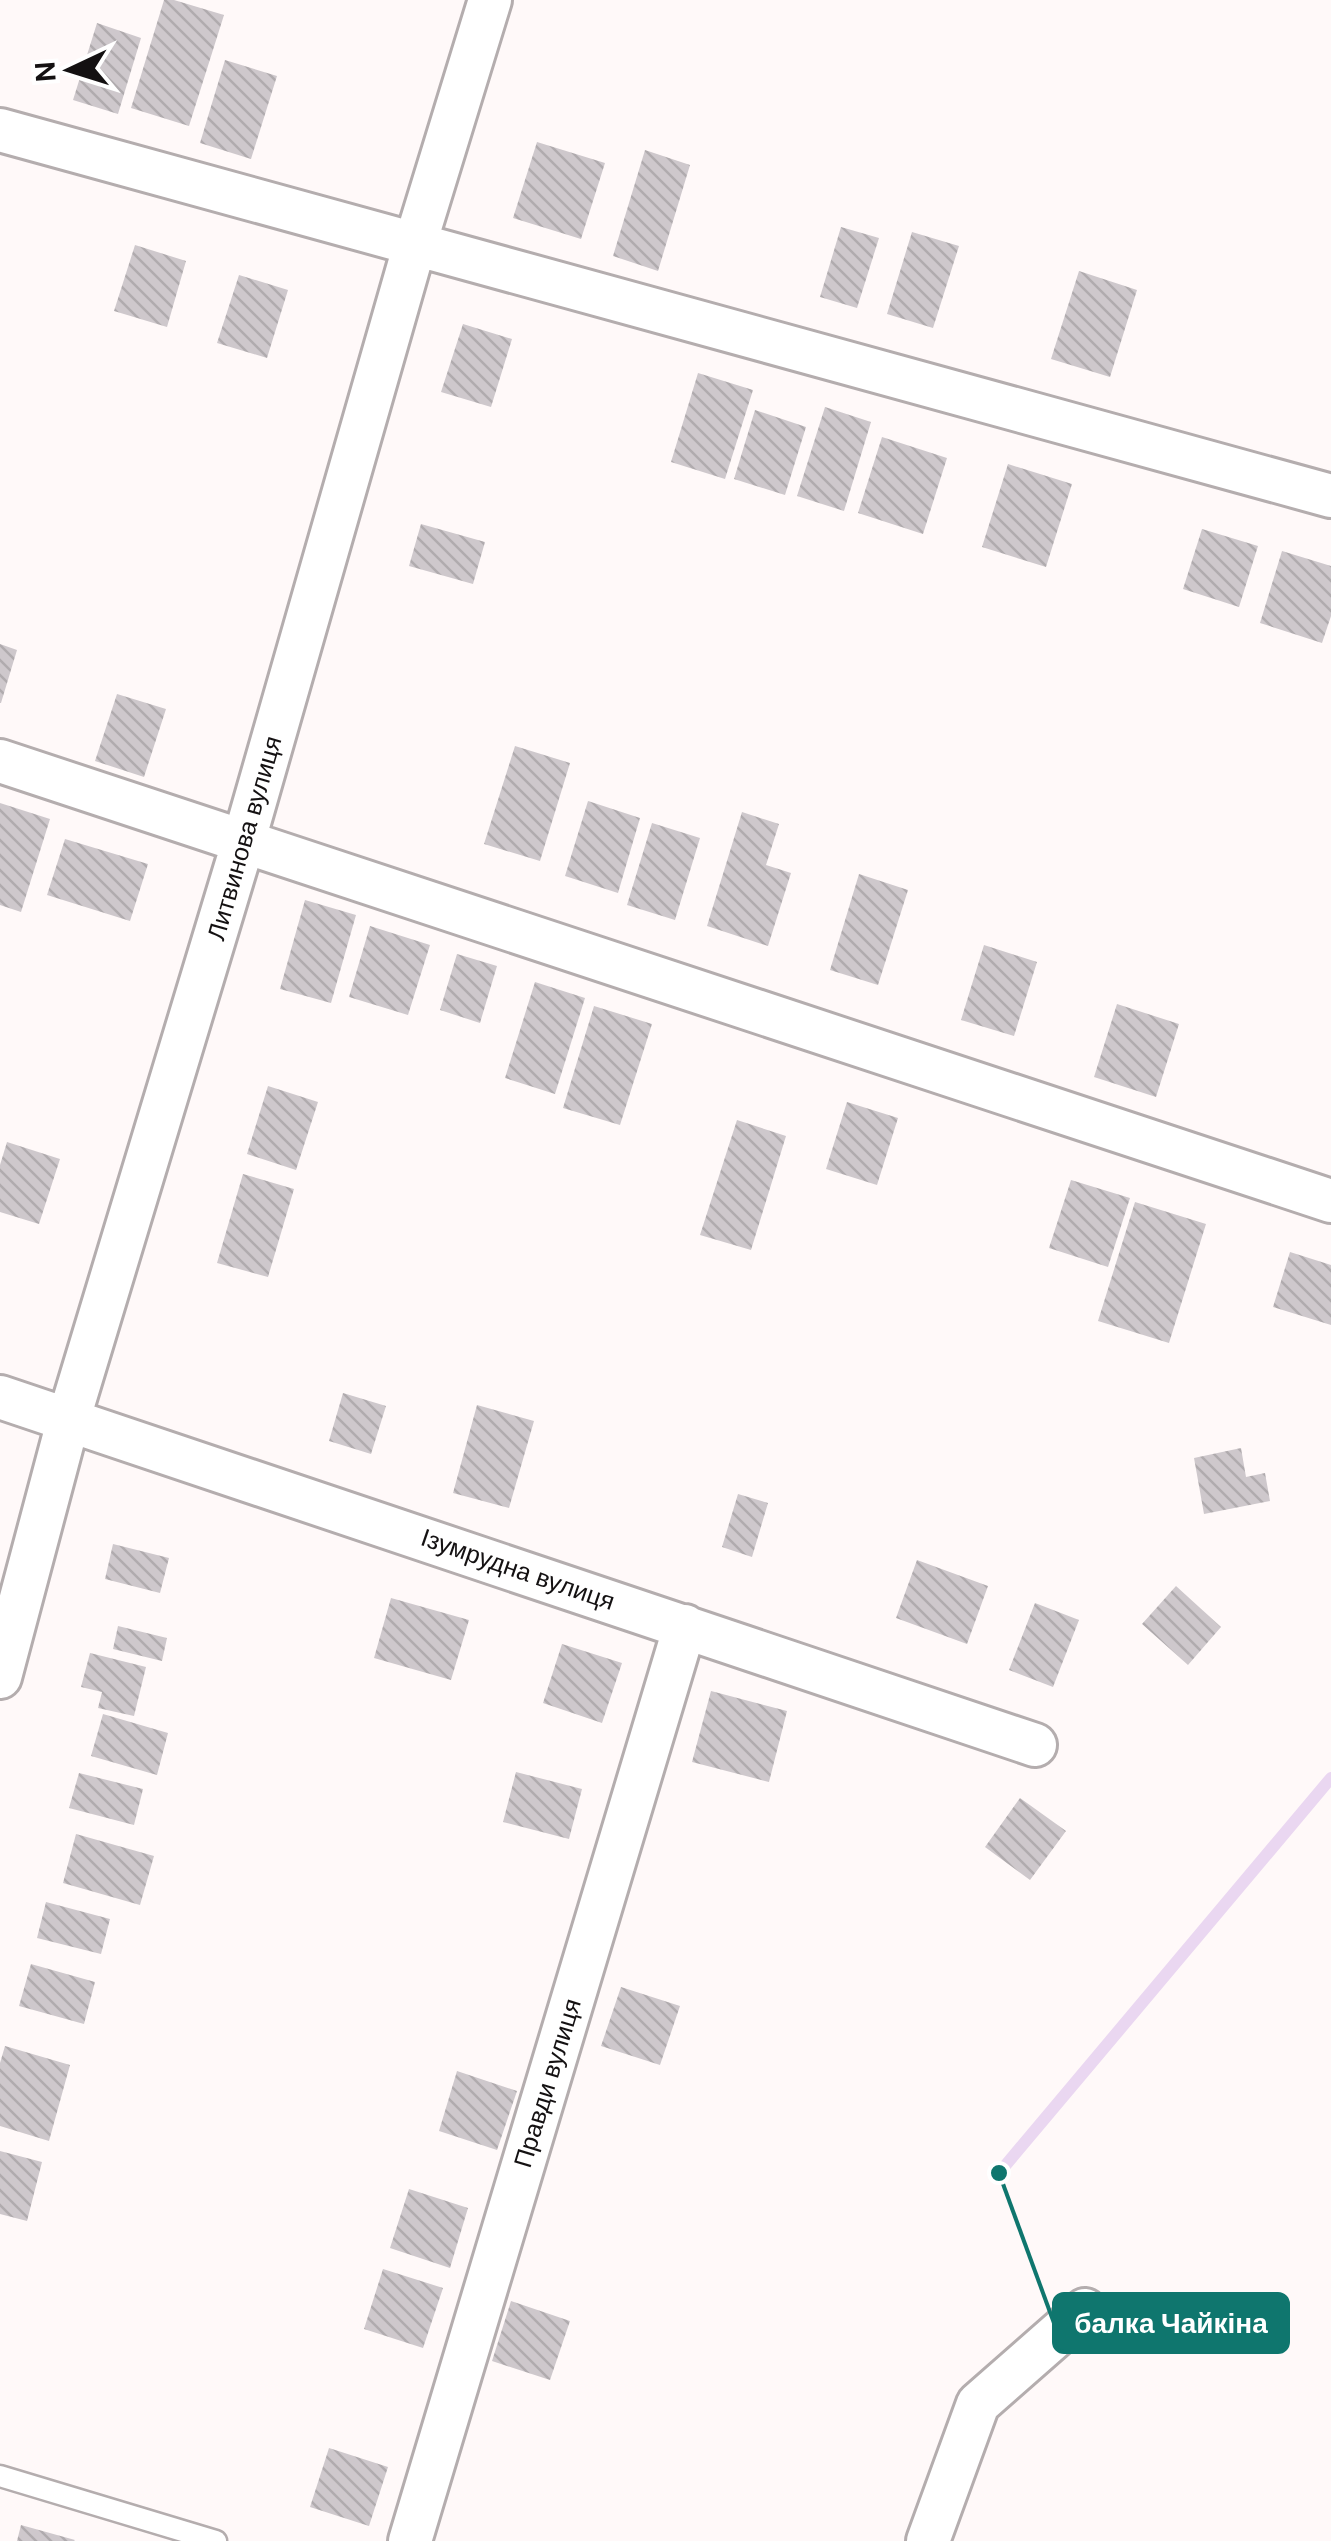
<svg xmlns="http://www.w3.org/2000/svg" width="1331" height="2541" viewBox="0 0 1331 2541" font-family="'DM Sans',sans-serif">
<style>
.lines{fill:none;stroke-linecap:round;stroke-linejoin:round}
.stream{stroke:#ead7f1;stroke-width:12}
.building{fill:url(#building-back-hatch)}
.service-casing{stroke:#b4adae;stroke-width:25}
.minor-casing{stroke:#b4adae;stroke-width:48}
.service{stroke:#fff;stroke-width:20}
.minor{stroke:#fff;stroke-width:42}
.labels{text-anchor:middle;stroke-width:10;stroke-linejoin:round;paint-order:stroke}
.street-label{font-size:25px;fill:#141112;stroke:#fff}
.leader{fill:none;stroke:#0f766e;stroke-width:4}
.callout-dot{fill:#0f766e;stroke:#fff;stroke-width:4}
.callout{fill:#0f766e;stroke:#0f766e;stroke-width:4}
.callout-label{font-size:28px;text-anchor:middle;font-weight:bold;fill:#fff}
</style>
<defs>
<pattern id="building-back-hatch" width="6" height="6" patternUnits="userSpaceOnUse" patternTransform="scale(2.5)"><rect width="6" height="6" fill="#cec8cc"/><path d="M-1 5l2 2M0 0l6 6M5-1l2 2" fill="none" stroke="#b0abae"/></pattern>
</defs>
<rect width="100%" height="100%" fill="#fff9f9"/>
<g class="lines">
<path class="stream" d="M999 2173 1331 1778"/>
</g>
<path class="building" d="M164 0H174L224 15 189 126 131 108Z
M97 23 141 38 118 114 73 100Z
M225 60 277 76 251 159 200 143Z
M537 142 605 163 581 239 513 218Z
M645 150 690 165 658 271 613 256Z
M841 227 879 238 857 308 820 297Z
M912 232 959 246 933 328 887 314Z
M135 245 186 261 167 327 114 311Z
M1079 271 1137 290 1110 377 1051 359Z
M239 275 288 290 267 358 217 343Z
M463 324 512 339 491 407 441 392Z
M698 373 753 390 725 479 671 462Z
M825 407 871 422 844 511 797 496Z
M755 410 806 427 785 495 734 479Z
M882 437 947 458 923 534 858 513Z
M1008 464 1072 484 1046 567 982 547Z
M421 524 485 542 473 584 409 566Z
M1202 529 1258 546 1239 607 1183 589Z
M1282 551 1331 566V616L1322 643 1260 623Z
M0 644 17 650 1 703H0Z
M117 694 166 709 144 777 95 761Z
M515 746 570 763 540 861 484 844Z
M588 801 640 818 618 893 565 876Z
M0 803 50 819 21 912 0 905Z
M742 812 779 824 766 865 791 873 768 946 707 926Z
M652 823 700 838 675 920 627 905Z
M65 839 148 864 130 921 47 895Z
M859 874 908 890 878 985 830 970Z
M305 900 356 915 331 1003 280 989Z
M370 926 430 945 408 1015 349 997Z
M984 945 1037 962 1014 1036 961 1020Z
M457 954 497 966 480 1023 440 1010Z
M535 982 585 998 555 1094 505 1078Z
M1117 1004 1179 1024 1156 1097 1094 1077Z
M594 1006 652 1024 620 1125 563 1108Z
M268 1086 318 1102 296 1170 247 1154Z
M847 1102 898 1118 877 1185 826 1169Z
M737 1120 786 1136 751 1250 700 1235Z
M7 1142 60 1159 39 1224 0 1212V1165Z
M243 1174 294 1189 268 1277 217 1263Z
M1071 1180 1130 1198 1108 1267 1049 1248Z
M1135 1202 1206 1224 1169 1343 1098 1321Z
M1290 1252 1331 1265V1325L1273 1307Z
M343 1393 386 1406 371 1454 329 1441Z
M477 1405 534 1421 509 1508 453 1493Z
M1241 1448 1246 1477 1265 1473 1270 1501 1204 1514 1194 1458Z
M738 1494 768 1503 752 1557 722 1547Z
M113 1544 169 1558 160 1593 105 1579Z
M917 1560 988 1586 967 1644 896 1618Z
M1176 1586 1221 1627 1188 1665 1142 1624Z
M391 1598 469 1620 451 1680 374 1658Z
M1035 1603 1079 1620 1053 1687 1009 1670Z
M118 1626 167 1638 162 1661 113 1649Z
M562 1644 622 1663 602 1723 543 1703Z
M90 1653 146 1667 134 1716 98 1708 102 1692 81 1687Z
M711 1691 787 1711 769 1782 692 1762Z
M103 1714 168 1733 157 1775 91 1756Z
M516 1772 582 1789 569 1839 503 1822Z
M79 1773 143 1789 134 1825 69 1808Z
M1020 1798 1066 1831 1030 1880 985 1847Z
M76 1834 154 1856 140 1905 63 1883Z
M46 1902 110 1919 101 1954 37 1938Z
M31 1964 95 1982 84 2024 19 2006Z
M621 1987 680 2006 660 2065 601 2046Z
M5 2046 70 2065 49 2141 0 2126V2063Z
M457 2071 517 2091 497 2150 439 2131Z
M0 2151 42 2162 27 2221 0 2214Z
M409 2189 468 2208 450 2268 390 2248Z
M383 2269 443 2288 423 2348 364 2329Z
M511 2301 570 2321 550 2380 492 2361Z
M329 2448 388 2467 369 2526 310 2507Z
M21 2525 75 2540 74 2541H17Z"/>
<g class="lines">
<g class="service-casing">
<path id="service" d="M0 2476 216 2541"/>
</g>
<g class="minor-casing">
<path id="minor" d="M0 130 1331 496
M0 761 1331 1201
M0 1397 1035 1745
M0 1677 69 1418 244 840 415 244 490 0
M410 2541 685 1626
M928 2541 978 2404 1085 2310"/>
</g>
<use href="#service" class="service"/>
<use href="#minor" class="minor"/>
</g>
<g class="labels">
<g class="street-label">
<text transform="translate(244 838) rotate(-74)" y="9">Литвинова вулиця</text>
<text transform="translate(518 1569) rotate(19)" y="9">Ізумрудна вулиця</text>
<text transform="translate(547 2083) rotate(-73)" y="9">Правди вулиця</text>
</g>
</g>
<path class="leader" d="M999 2173L1054 2323"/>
<circle class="callout-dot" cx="999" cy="2173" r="10"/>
<rect class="callout" x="1054" y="2294" width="234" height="58" rx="10"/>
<g class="callout-label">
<text x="1171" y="2333">балка Чайкіна</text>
</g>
<g transform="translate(70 70) rotate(266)" stroke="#ffffff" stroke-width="8" paint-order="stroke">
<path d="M0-8L18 38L0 25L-18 38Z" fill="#141112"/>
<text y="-15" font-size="28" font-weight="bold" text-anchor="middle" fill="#141112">N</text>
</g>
</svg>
